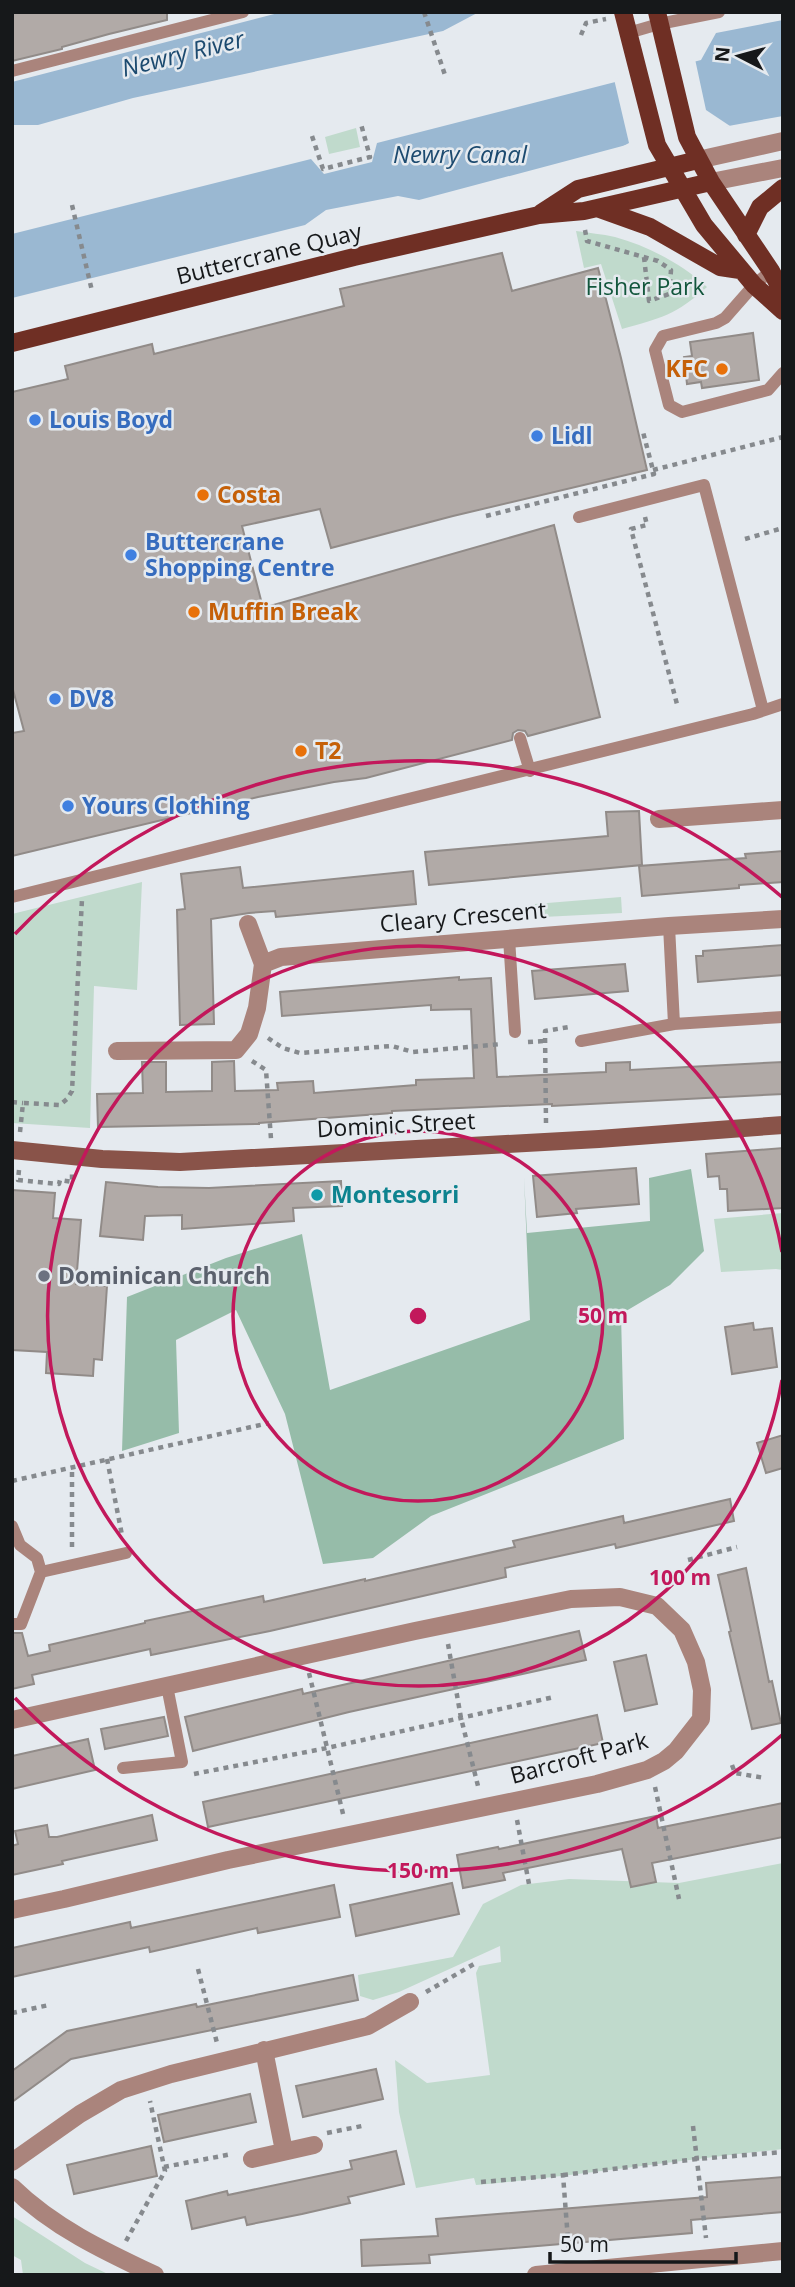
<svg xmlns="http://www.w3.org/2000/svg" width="795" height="2287" viewBox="0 0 795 2287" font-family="'Open Sans',sans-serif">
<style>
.green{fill:#c0dacc}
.forest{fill:#96bca9}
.water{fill:#9ab8d2}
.pier{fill:#e5eaef}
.building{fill:#b1aaa7;stroke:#918b88;stroke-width:2}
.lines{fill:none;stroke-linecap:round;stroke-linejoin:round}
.path{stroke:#868a8e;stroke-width:4.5;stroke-dasharray:5 5;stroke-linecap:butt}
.service{stroke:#aa847c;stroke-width:12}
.minor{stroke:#aa847c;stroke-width:18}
.tertiary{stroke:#aa847c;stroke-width:18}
.secondary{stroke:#895349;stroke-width:18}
.primary{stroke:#6f2f24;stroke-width:18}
.ring{fill:none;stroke:#c2185b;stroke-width:3.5}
.food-dot{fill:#e8710a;stroke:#e5eaef;stroke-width:2.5}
.shop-dot{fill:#3f7fe0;stroke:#e5eaef;stroke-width:2.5}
.culture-dot{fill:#0f9aa8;stroke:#e5eaef;stroke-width:2.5}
.worship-dot{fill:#6b7280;stroke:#e5eaef;stroke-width:2.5}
.labels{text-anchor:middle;stroke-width:5;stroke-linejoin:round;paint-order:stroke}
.street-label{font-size:23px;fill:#16181a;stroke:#e5eaef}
.park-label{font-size:23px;fill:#12563c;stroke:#e5eaef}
.food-label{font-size:23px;font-weight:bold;fill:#c56008;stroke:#e5eaef;text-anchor:start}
.shop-label{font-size:23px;font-weight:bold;fill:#366cbe;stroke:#e5eaef;text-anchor:start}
.culture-label{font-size:23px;font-weight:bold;fill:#0d838f;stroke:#e5eaef;text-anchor:start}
.worship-label{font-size:23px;font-weight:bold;fill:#5b616d;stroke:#e5eaef;text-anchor:start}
.water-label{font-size:24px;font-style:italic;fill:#1c4a6f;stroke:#e5eaef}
.centre{fill:#c2185b;stroke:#e5eaef;stroke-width:3.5}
.ring-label{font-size:21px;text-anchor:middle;font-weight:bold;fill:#c2185b;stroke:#e5eaef;stroke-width:5;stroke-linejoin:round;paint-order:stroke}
</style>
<rect width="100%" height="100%" fill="#e5eaef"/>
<path class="green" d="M356 128 360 147 329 154 325 137Z
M576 231C589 233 602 234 615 237 648 246 682 264 707 287 676 315 661 318 622 329L601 264 584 268Z
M142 882 137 990 94 986 90 1128 12 1123V914Z
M621 897 622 913 543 917C537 914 535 911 535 904Z
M783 1213V1270L776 1269 721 1272 714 1219Z
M783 1863V2149C680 2160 578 2176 476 2185L474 2178 416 2188 399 2112 395 2060 427 2083 490 2075 476 1973 479 1966 501 1962 500 1946 399 1992 373 2000 360 1996 358 1975 453 1957 483 1904 521 1885 569 1879 679 1883Z
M12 2216 85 2263 110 2275H23L21 2260 12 2255Z"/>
<path class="forest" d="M691 1169 704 1251 670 1285 621 1314 624 1439 431 1516 373 1558 323 1564 285 1414 236 1310 176 1340 179 1433 122 1451 127 1297 226 1258 302 1234 330 1390 530 1320 524 1177 527 1233 650 1221 649 1178Z"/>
<path class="water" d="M282 12H479L443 31 133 98 38 125H12V82Z
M783 20V116L630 144 419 200 398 196 326 210 305 225 12 298V234L311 159 324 174 372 162 377 143 701 60 716 33Z"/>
<path class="pier" d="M695 59 706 110 730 126 686 137 610 153 629 143 614 79Z"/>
<path class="building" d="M12 12H167V20L109 34 62 47V49L12 61Z
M502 253 512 291 598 268 621 358 647 470 453 516 331 548 320 509 242 526 263 608 554 525 600 717 528 736 525 731 518 730 513 733 512 740 366 778 334 782 258 797 12 856V733L24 731 12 686V392L68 379 65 366 152 344 154 354 344 306 340 289Z
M753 333 759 380 702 388 701 382 687 384 684 357 692 356 690 342Z
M639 811 642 865 429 885 425 852 608 836 606 812Z
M783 851V882L739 885V888L642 896 639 866 746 858 745 854Z
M240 867 243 888 413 871 416 904 276 917 275 911 249 913 211 919 214 1024 180 1025 177 910 185 909 181 874Z
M783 945V975L698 982 696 956H703V951Z
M625 964 628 991 535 999 532 971Z
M459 977V980L491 978 497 1077 606 1072V1063L630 1062V1070L783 1062V1094L552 1106V1104L392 1111V1113L259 1123V1124L98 1127 97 1094 143 1093 142 1062H166V1092L212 1091V1062L234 1061 235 1091 278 1090 277 1083 313 1081 314 1093 416 1085V1080L474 1078 471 1009 431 1010V1005L282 1016 280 992Z
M783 1148V1208L728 1211 727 1189H720L719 1176 708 1177 706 1154Z
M636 1168 639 1204 576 1209 577 1213 537 1217 533 1176Z
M341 1181 342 1206 293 1208 294 1221 182 1229V1215L145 1216 143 1240 100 1236 106 1182 158 1187 209 1188Z
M12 1190 55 1193 53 1218 81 1220 76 1284 107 1286 102 1360 94 1359 93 1376 46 1373 47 1352 12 1350Z
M753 1323 754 1330 772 1328 777 1367 732 1374 725 1327Z
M783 1435V1468L766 1473 757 1443Z
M730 1499 734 1521 616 1548 615 1544 505 1568 506 1577 270 1631 151 1655 150 1649 32 1675 34 1684 12 1689V1633H22L28 1656 50 1651 49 1645 145 1623V1621L263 1596 264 1602 365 1579V1581L515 1547 513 1541 623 1516 624 1523Z
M746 1568 769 1682 772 1681 781 1723 752 1729 729 1632 731 1631 718 1575Z
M579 1631 586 1660 349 1712 193 1751 185 1717 302 1689 303 1694Z
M646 1655 657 1704 625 1711 614 1662Z
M597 1715 603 1743 208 1827 203 1802Z
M164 1717 168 1736 105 1749 101 1729Z
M88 1739 95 1770 12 1789V1756Z
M783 1803V1837L652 1863 656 1882 631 1887 622 1849 503 1873 505 1880 463 1888 457 1855 498 1847 499 1849 656 1816 658 1828Z
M152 1815 157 1840 62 1861 63 1864 12 1875V1846L18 1844 15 1831 47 1825 49 1837H57Z
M452 1883 459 1914 356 1936 350 1905Z
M334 1885 340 1917 258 1933 257 1928 150 1952 149 1947 12 1977V1948L130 1922 131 1928Z
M353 1975 358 2000 71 2059 12 2102V2071L67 2031 196 2004 197 2007Z
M376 2069 383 2099 303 2117 296 2086Z
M250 2094 256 2122 164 2142 158 2115Z
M151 2146 157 2176 74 2194 67 2165Z
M396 2151 404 2184 348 2197 350 2203 302 2214 247 2225 245 2217 192 2229 186 2201 227 2191 228 2195 352 2169 350 2161Z
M783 2177V2212L691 2220 692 2233 429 2255 430 2263 362 2266 361 2240 438 2236 436 2219 707 2197 706 2183Z"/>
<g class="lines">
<path class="path" d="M424 12 445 75
M581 35 586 23 606 19
M312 136 323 169 370 157 361 124
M72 205 92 291
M585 230 587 241 658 261 671 270 670 285
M644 257 649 301 669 294 670 285
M653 470 783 437
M486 516 654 474 643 432
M645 517 647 525 631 529 678 708
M745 539 783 528
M268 1038 283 1048 300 1053 392 1046 413 1052 502 1044
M528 1042 545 1041
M252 1061 266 1070 271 1139
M12 1102 23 1103
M546 1123 545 1031 569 1027
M20 1132 23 1103 60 1105 67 1099 72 1091 82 899
M19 1170 18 1180 59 1184 60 1180 72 1182V1174
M107 1459 122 1535
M12 1481 269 1423
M72 1547V1467
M688 1560 737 1547
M448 1644 461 1718 479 1790
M309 1673 344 1818
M732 1765 735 1773 765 1778
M194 1774 327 1748 554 1697
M655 1787 679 1899
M517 1820 529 1884
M198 1969 217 2043
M426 1992 474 1964
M12 2013 49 2005
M693 2126 706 2238
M327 2133 362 2126
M164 2167 232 2154
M563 2175 697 2159 783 2152
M481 2182 563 2175 569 2253
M126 2241 165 2171 150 2101"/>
<path class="service" d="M628 33 659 24 719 12
M12 71 243 12
M771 271 754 285 725 318 716 323 663 336 655 350 669 405 682 412 768 390 783 373
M579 517 704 485 763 710
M520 738 530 771
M12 897 753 714 783 704
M669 926 674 1024
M509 938 515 1032
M581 1041 674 1024 783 1017
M12 1526 20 1545 37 1558 41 1572 21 1624H12
M41 1572 126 1553
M123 1768 182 1762 167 1686"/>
<path class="minor" d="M698 160 783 141
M711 182 783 168
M659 819 783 810
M263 964 281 957 669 926 783 919
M117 1051 236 1050 249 1034 257 1008 263 964 248 924
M12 1720 415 1631 571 1599 620 1597 657 1606 682 1630 696 1662 702 1690 701 1719 676 1751 664 1761 647 1770 597 1784 228 1860 64 1899 12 1910
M264 2050 284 2151
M252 2159 314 2145
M12 2162 80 2114 121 2090 171 2074 368 2026 410 2002
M536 2275 783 2251"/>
<path class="tertiary" d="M12 2187C53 2227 104 2251 155 2275"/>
<path class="secondary" d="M12 1150 102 1159 180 1162 599 1139 783 1125"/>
<path class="primary" d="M623 12 657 145 704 225 754 285 783 311
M657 12 687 137 711 182 771 271 783 293
M597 208 650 227 720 267 740 270
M541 213 578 189 698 160
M746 235 760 207 783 188
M12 343 354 257 539 215 584 211 711 182"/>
</g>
<g class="ring">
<circle cx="418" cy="1316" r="185"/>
<path d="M782 1380A370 370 0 1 1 782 1252"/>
<path d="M782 1735A555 555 0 0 1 15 1698M15 934A555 555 0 0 1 782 897"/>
</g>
<g class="food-dot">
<circle cx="722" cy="369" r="7"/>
<circle cx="203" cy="495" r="7"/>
<circle cx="194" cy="612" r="7"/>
<circle cx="301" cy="751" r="7"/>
</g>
<g class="shop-dot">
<circle cx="35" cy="420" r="7"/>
<circle cx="537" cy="436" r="7"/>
<circle cx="131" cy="555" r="7"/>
<circle cx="55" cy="699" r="7"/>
<circle cx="68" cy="806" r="7"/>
</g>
<circle class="culture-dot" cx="317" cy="1195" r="7"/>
<circle class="worship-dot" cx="44" cy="1276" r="7"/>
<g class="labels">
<g class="street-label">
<text transform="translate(269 254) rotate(-14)" y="8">Buttercrane Quay</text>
<text transform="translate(463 917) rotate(-5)" y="8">Cleary Crescent</text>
<text transform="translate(396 1125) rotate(-3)" y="8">Dominic Street</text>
<text transform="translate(579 1758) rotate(-15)" y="8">Barcroft Park</text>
</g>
<g class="park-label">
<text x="645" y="295">Fisher Park</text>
</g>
<g class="food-label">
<text x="708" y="377" text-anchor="end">KFC</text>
<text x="217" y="503">Costa</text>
<text x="208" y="620">Muffin Break</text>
<text x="315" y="759">T2</text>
</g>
<g class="shop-label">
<text x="49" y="428">Louis Boyd</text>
<text x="551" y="444">Lidl</text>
<text x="145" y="550">Buttercrane<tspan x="145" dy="26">Shopping Centre</tspan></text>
<text x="69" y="707">DV8</text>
<text x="82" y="814">Yours Clothing</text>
</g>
<g class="culture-label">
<text x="331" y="1203">Montesorri</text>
</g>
<g class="worship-label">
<text x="58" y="1284">Dominican Church</text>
</g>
<g class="water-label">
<text transform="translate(183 54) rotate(-14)" y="8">Newry River</text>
<text x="460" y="163">Newry Canal</text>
</g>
</g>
<circle cx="418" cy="1316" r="10" class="centre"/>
<g class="ring-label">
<text x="603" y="1323">50 m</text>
<text x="680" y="1585">100 m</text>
<text x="418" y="1878">150 m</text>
</g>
<rect width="795" height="2287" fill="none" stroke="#16181a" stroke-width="28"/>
<g transform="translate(739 56) rotate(276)" stroke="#e5eaef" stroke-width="5" paint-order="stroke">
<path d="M0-5L12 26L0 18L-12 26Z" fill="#16181a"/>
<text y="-10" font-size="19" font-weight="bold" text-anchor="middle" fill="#16181a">N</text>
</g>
<path d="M550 2252v10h186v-10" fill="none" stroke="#16181a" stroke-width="3.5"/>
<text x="560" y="2252" font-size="21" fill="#16181a" stroke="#e5eaef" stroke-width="5" paint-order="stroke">50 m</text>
</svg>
